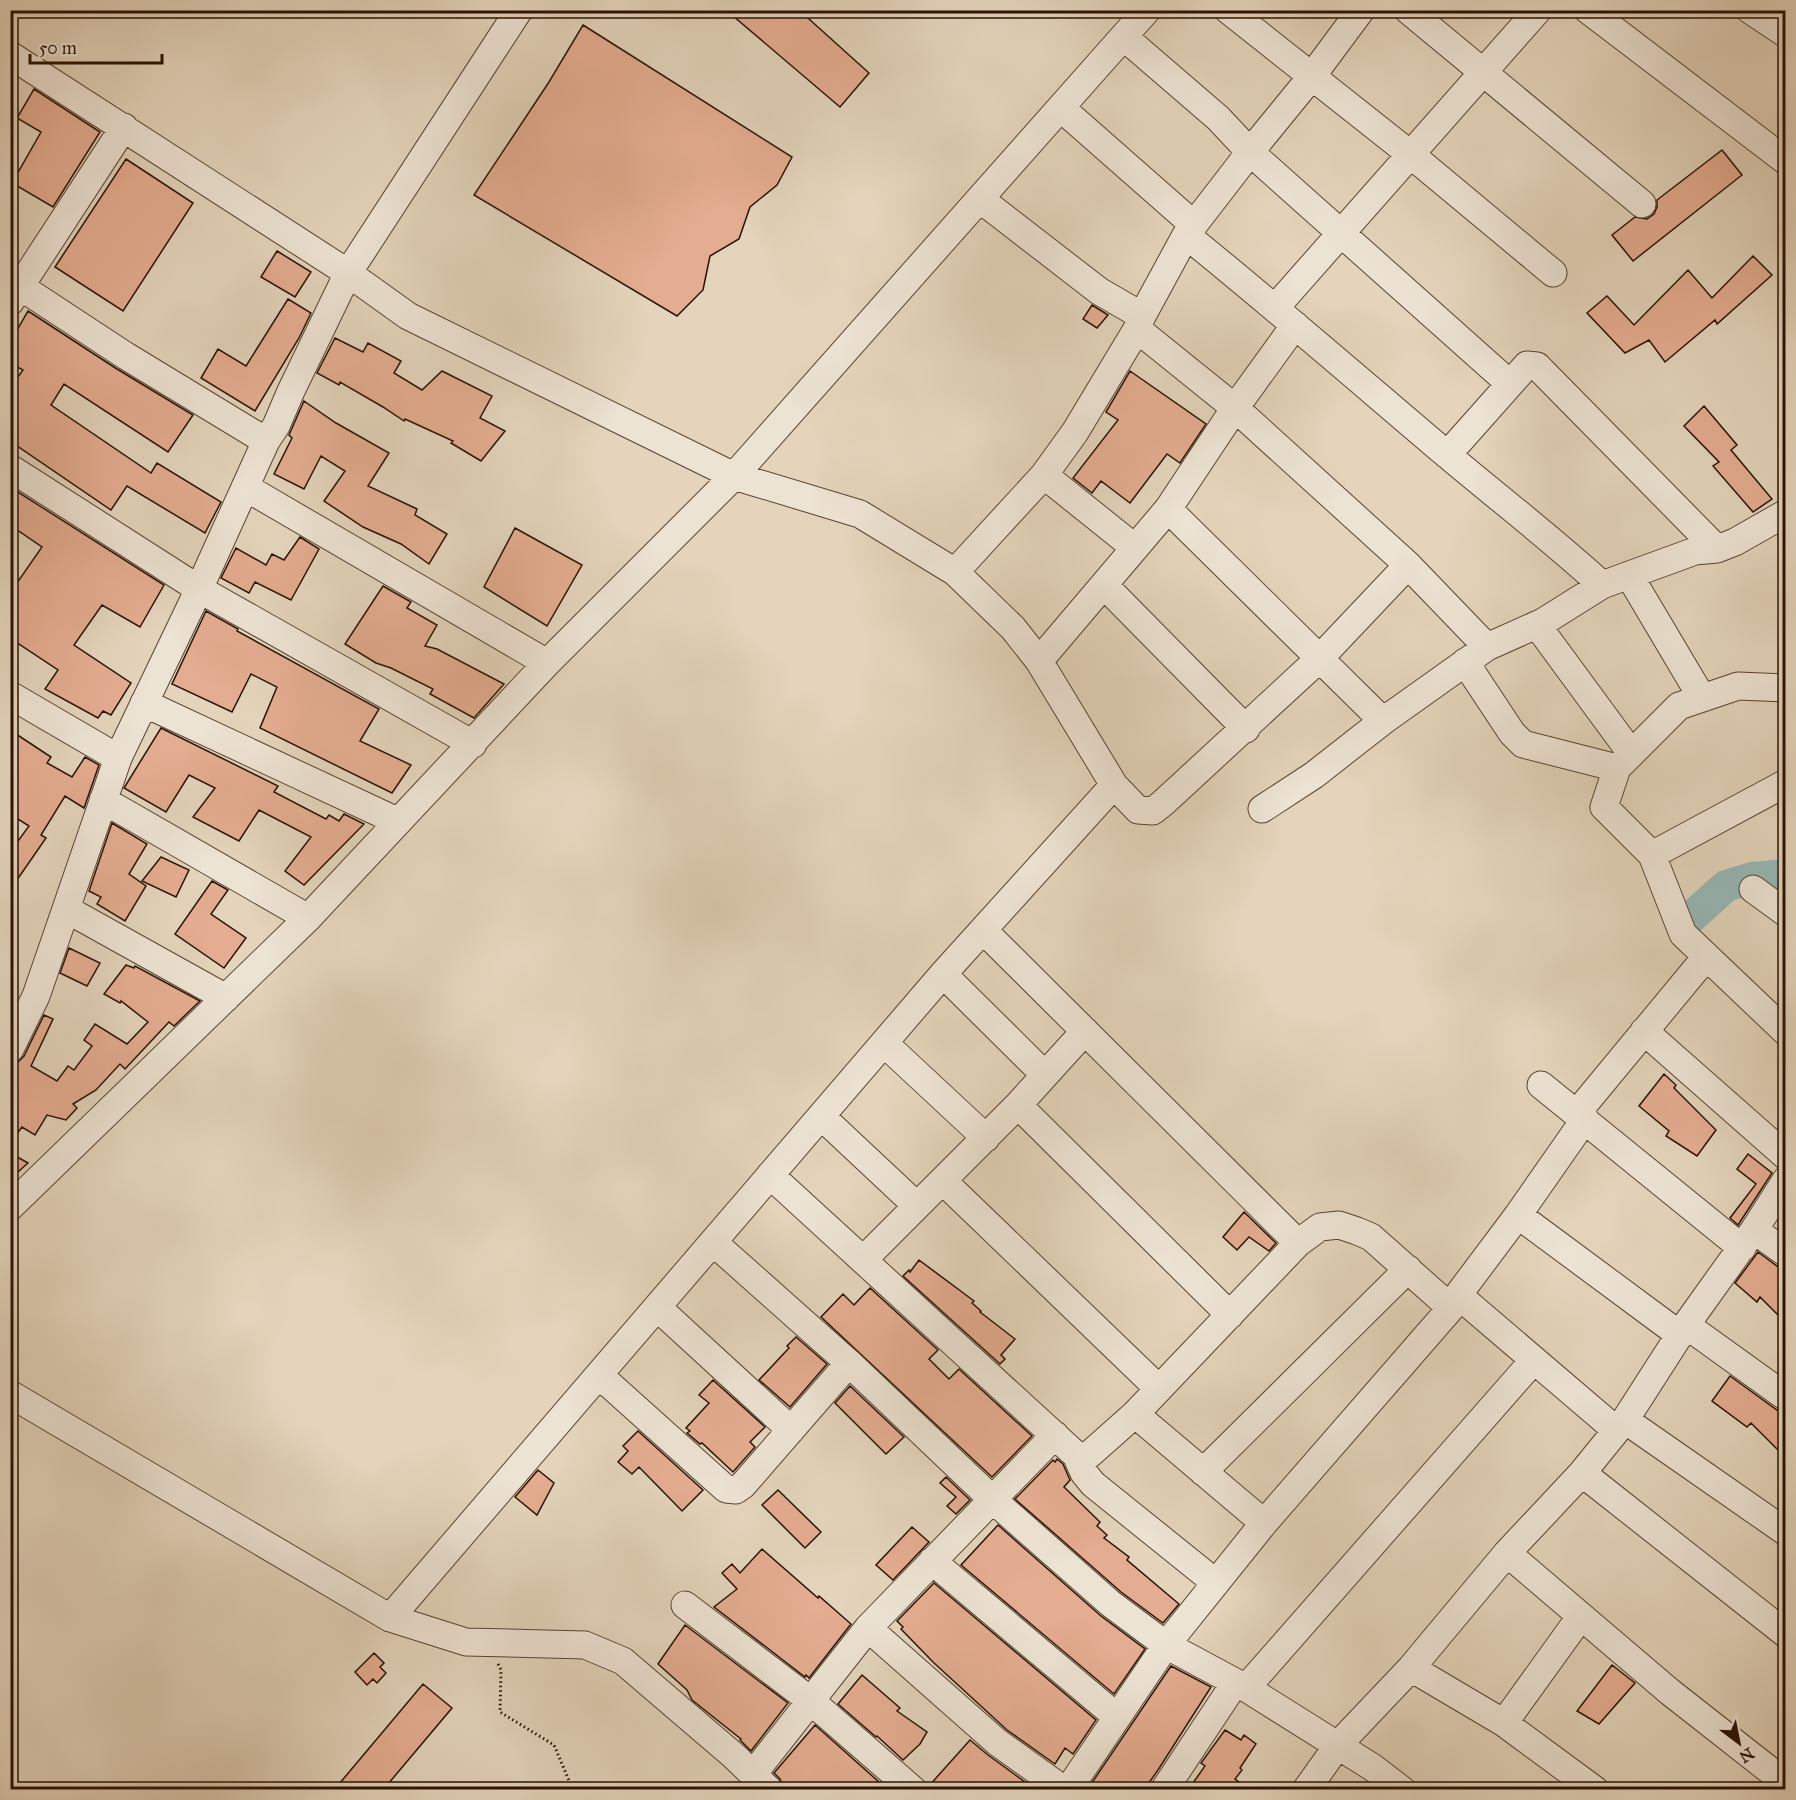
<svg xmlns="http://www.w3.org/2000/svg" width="1796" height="1800" viewBox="0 0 1796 1800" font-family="'IM FELL Great Primer',serif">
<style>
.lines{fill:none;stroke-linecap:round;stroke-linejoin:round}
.river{stroke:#96b7b5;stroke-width:32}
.building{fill:#e4ac90;stroke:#291204;stroke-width:1.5}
.minor-casing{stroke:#584232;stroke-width:29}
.path{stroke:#291204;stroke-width:3;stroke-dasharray:1.5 3;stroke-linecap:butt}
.minor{stroke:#ede3d3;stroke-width:27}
</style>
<rect width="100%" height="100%" fill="#e3d4bb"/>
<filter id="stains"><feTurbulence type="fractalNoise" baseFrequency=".00333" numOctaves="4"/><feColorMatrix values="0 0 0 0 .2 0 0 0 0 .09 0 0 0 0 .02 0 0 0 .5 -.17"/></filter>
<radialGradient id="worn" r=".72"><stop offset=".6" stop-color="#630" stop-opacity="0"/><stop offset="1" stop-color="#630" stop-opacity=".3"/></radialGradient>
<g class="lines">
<path class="river" d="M1687 921 1726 886 1752 878 1786 875"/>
</g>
<path class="building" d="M726 10H799L869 73 840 107Z
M583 25 792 157 777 185 750 207 739 239 710 256 703 290 677 316 474 195 549 82Z
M34 89 100 132 53 207 12 183 41 132 17 118Z
M1722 150 1742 175 1633 261 1612 235 1635 217 1647 219 1654 214 1657 207V200Z
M126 159 193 203 123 311 55 267Z
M277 251 311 272 295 297 261 277Z
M1753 256 1772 275 1717 324 1715 320 1665 362 1649 340 1625 353 1587 313 1607 296 1634 325 1688 270 1712 298Z
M288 299 311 313 299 338 255 411 201 378 218 349 246 366Z
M1092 305 1108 315 1097 328 1083 319Z
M28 311 117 369 193 415 168 452 64 384 51 405 151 473 157 463 221 502 205 533 127 486 111 510 10 441V388L23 370 10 363V342Z
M335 338 363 352 368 343 401 361 394 373 422 390 442 371 492 396 480 418 505 431 481 461 451 443 453 441 405 419 404 421 383 407 340 382 339 385 317 373Z
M1130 371 1206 424 1180 463 1167 454 1130 503 1101 481 1092 493 1073 478 1118 420 1106 412Z
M304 401 336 423 389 453 368 486 417 509 415 515 447 534 429 564 401 544 363 527 324 501 345 471 321 456 304 489 274 474 292 438 289 435Z
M1704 406 1737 445 1731 450 1772 499 1753 512 1713 466 1719 462 1684 426Z
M10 487 164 585 140 627 102 605 74 645 131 683 111 715 103 711 98 718 45 689 58 670 10 638V593L42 547 10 525Z
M515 528 582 565 547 626 484 587Z
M300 537 319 549 291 600 255 582 249 593 221 578 236 548 266 565 272 554 284 560Z
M383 586 411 602 407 608 437 625 425 646 437 649 504 684 474 718 430 694 433 689 391 668 376 663 345 644Z
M206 611 238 629 237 631 379 709 360 741 411 765 392 793 260 728 277 687 251 674 232 712 172 684Z
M161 728 278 786 274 792 326 819 329 815 339 821 344 814 364 824 304 885 285 871 311 837 259 810 239 841 193 817 215 788 189 775 166 812 124 788Z
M10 730 51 757 47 763 72 777 85 757 99 765 84 808 65 796 41 835 46 838 10 890V852L29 826 10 814Z
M112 823 147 844 129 874 146 886 125 921 97 904 101 897 89 891Z
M161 857 189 870 176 897 142 881Z
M212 881 228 890 211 914 246 938 224 968 175 934Z
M69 948 100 963 87 986 60 973Z
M126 965 134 968 135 966 200 1001 174 1026 169 1022 125 1069 120 1064 96 1090 73 1104 77 1108 66 1120 47 1115 35 1135 22 1127 10 1143V1065L18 1062 24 1056 44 1015 53 1019 31 1066 57 1081 68 1066 74 1070 92 1046 84 1040 95 1024 127 1044 148 1022 121 1001 120 1003 104 994Z
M1664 1074 1676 1085 1674 1088 1716 1130 1697 1156 1666 1136 1669 1131 1639 1106Z
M10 1153 28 1163 10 1179Z
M1748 1154 1772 1173 1738 1225 1730 1218 1756 1184 1737 1169Z
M1244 1212 1276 1243 1269 1251 1249 1237 1237 1250 1223 1237Z
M1758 1252 1777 1266 1785 1269V1322L1760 1297 1757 1302 1735 1283Z
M919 1260 974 1301 972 1303 981 1311 980 1312 1015 1339 1001 1355 1005 1359 1000 1364 903 1276 909 1270 910 1272Z
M870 1288 938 1350 929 1359 949 1379 959 1369 1032 1436 992 1477 821 1317 843 1294 854 1305Z
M796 1337 827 1364 790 1407 759 1380 789 1348 787 1346Z
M1730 1376 1777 1410 1785 1413V1457L1751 1423 1747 1427 1712 1401Z
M713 1380 765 1427 750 1442 755 1447 733 1472 702 1443 700 1444 687 1433 690 1431 686 1428 709 1403 699 1395Z
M850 1386 904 1437 886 1454 835 1403Z
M638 1431 703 1490 682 1511 639 1467 632 1474 618 1462 628 1451 623 1446Z
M1057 1459 1063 1464 1070 1480 1064 1487 1100 1522 1097 1526 1107 1535 1104 1538 1129 1557 1127 1560 1179 1604 1163 1623 1121 1592 1015 1499 1053 1460 1055 1462Z
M538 1470 554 1483 537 1515 515 1497Z
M946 1477 970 1500 956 1514 947 1506 956 1497 940 1483Z
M778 1490 821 1532 805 1548 762 1505Z
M998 1525 1101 1616 1145 1649 1114 1694 961 1565Z
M912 1527 929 1542 893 1580 876 1565Z
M762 1549 818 1598 819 1596 851 1624 809 1678 806 1675 805 1677 714 1607 737 1589 722 1573 732 1564 740 1573Z
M934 1583 1096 1720 1073 1754 1065 1748 1055 1764 1007 1730 933 1662 901 1629 903 1627 897 1621Z
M685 1625 788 1703 751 1751 740 1740 741 1739 692 1700 687 1690 658 1664Z
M374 1653 384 1663 380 1667 386 1673 377 1683 373 1679 367 1685 355 1672Z
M1612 1665 1635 1683 1599 1724 1577 1711Z
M1171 1666 1211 1687 1158 1770 1144 1790H1087Z
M862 1675 900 1708 897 1711 927 1732 920 1744 903 1760 877 1736 876 1737 838 1704Z
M423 1684 452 1708 383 1790H334Z
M815 1725 888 1790H784L780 1779 774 1773Z
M1225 1730 1241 1740 1244 1735 1256 1744 1240 1768 1242 1770 1235 1779 1250 1790H1188L1205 1766 1201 1763Z
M970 1740 988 1755 1036 1790H928V1787Z"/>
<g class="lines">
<g class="minor-casing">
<path id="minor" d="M1228 10 1410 154 1553 273
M1408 10 1642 204
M1588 10 1786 161
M1750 10 1786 34
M1124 37 1218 118 1250 152 1509 383
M10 55 348 273 408 316 734 476 860 514 955 572 1013 628 1039 661 1114 785 1138 810 1153 811 1163 803 1319 659 1408 565
M1061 108 1194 225
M980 199 1099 291 1142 316
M1186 235C1274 306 1359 380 1445 453 1497 497 1552 539 1602 585
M21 287 126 356 266 441
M10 302 124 127
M1275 308 1538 10
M1137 329 1235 408 1408 565 1487 647
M1447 455 1527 365 1537 366 1717 549
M10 468 199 589 473 744
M1044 475 1135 548
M245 487 547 663
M1168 509 1383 721
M955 572 1044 475 1075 432 1137 329 1142 316 1186 235 1250 152 1312 76 1361 10
M1629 575 1702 698
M1104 585 1246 729
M1537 625 1631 753
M1039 661 1168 509 1235 408 1295 325
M1465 662 1512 733 1523 744 1617 768 1604 807 1652 855 1786 783
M10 695 118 758
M144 703 397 821
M1617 768 1679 706 1738 686 1786 688
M103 800 308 918
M1262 809 1314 775 1383 721 1487 647 1543 622 1602 585 1695 551 1717 549 1735 542 1786 513
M1652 855 1683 934 1786 1032
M1753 889 1786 913
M66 909 226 998
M983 930 1298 1243
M943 974 1045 1075
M1644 1031 1786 1156
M884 1043 986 1138
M10 1049 36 996 118 758 199 589 266 441 276 426 291 391 348 273 519 10
M1541 1085 1742 1248
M1018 1105 1230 1315
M1577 1113 1706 957
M821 1116 917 1206
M770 1175 1076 1455 1084 1473 1093 1484 1216 1583
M943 1181 1159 1389
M10 1207 308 918 547 663 734 476 1147 10
M1518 1215 1680 1335
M1754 1230 1786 1253
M713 1242 849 1363 992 1499 1111 1604 1166 1645 1246 1688 1372 1767 1402 1790
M863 1260 1018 1105 1085 1031
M1458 1295 1616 1430
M658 1308 791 1430
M1686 1325 1786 1397
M599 1375 726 1489 736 1490 743 1485 849 1363
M10 1394 390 1618 466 1642 585 1645 623 1661 734 1756 769 1790
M1135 1414 1264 1523
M1625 1420 1786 1532
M1076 1455 1083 1456 1090 1454 1135 1414 1298 1243 1320 1227 1339 1225 1357 1231 1371 1237 1451 1308
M1203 1472 1408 1269
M1582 1473 1786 1634
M1507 1553 1670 1692 1786 1783
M932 1561 1117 1717
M685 1605 811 1701 913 1790
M390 1618 943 974 1114 785
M868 1628 997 1742 1064 1790
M1411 1668 1504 1723 1595 1790
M1246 1688 1534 1360
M1504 1723 1581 1616
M753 1774 868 1628 1055 1435
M1068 1790 1166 1645 1264 1523 1451 1308 1458 1295 1518 1215 1585 1119
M1164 1790 1235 1683
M1306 1790 1338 1745 1411 1668 1507 1553 1582 1473 1625 1420 1686 1325 1754 1230 1786 1180"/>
</g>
<path class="path" d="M498 1664 501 1670 500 1712 554 1745 573 1790"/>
<use href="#minor" class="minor"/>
</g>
<rect width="1796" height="1800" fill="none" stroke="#e3d4bb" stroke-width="36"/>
<rect x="12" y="12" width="1772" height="1776" fill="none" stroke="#291204" stroke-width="3"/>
<rect x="18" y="18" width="1760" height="1764" fill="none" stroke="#291204" stroke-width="1.5"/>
<g transform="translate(1739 1743) rotate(148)" stroke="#ede3d3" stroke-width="4.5" paint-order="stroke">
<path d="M0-4.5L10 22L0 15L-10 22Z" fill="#291204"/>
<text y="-9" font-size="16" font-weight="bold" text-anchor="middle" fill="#291204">N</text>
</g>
<path d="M30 54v9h132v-9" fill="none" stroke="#291204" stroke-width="3"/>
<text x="39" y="54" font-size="18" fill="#291204" stroke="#ede3d3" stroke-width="4.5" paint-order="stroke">50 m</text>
<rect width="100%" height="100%" filter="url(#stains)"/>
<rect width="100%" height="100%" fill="url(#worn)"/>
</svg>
